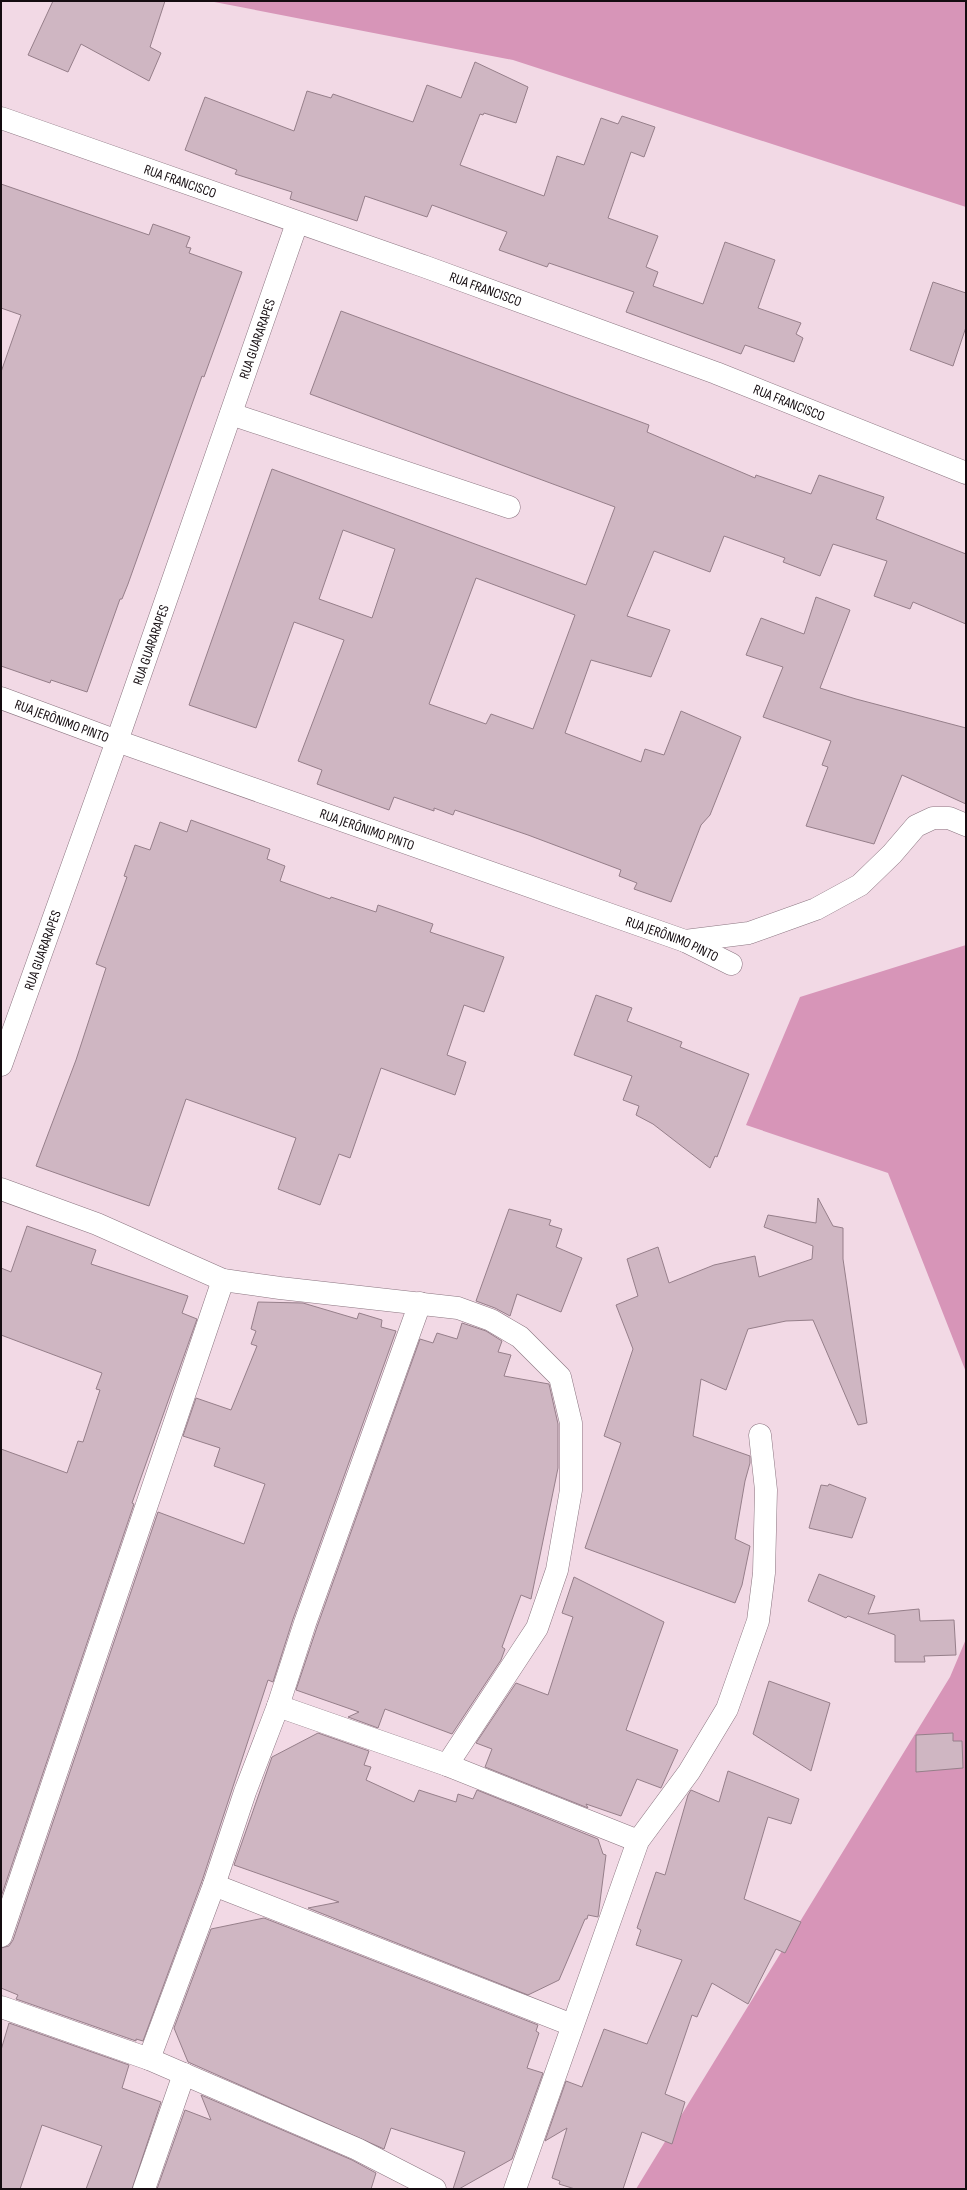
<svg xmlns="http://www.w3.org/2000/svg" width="967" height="2190" viewBox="0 0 967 2190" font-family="'Sofia Sans Condensed',sans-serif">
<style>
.forest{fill:#d795b8}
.building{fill:#cfb6c2;stroke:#967f8a;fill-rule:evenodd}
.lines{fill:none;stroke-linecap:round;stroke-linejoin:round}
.minor-casing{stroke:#8b7580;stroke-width:23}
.minor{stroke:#fff;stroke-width:22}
.labels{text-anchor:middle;stroke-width:3;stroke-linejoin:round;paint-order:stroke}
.street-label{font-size:14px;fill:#140c10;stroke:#fff}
</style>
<rect width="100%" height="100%" fill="#f2d9e5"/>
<path class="forest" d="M209 1H966V207L513 60Z
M966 945V1372L888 1173 746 1125 800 997Z
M966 1639V2189H636L950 1677Z"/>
<path class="building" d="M53 1H165L150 47 161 53 149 81 81 44 68 72 28 55Z
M475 62 528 87 516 123 484 113 483 115 480 114 460 165 544 196 557 156 584 165 601 118 618 124 622 116 655 127 644 157 631 152 608 218 658 236 646 267 658 272 653 286 703 304 725 242 775 260 758 308 801 323 796 334 803 338 794 362 745 345 741 354 626 312 634 292 549 263 547 267 499 250 507 232 432 205 427 217 365 196 357 221 290 199 292 192 235 174 237 170 185 150 205 97 294 131 307 91 331 98 333 94 413 122 427 85 461 98Z
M1 184 149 235 153 224 190 237 186 247 191 248 189 253 242 272 204 377 202 376 128 584 122 599H120L87 692 51 680 50 683 1 666V372L21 315 1 308Z
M933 282 966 293V327L953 366 910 350Z
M341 311 649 425 647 432 755 478 756 475 811 494 819 475 884 497 876 519 966 554V624L913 602 910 609 874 596 887 561 833 544 820 576 783 562 785 558 724 536 710 572 654 551 627 616 670 630 651 677 591 660 565 733 641 762 645 749 664 755 681 711 741 737 710 815 701 825 671 902 634 889 637 883 619 876 621 870 528 835 455 810 453 815 434 808V811L394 797 389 810 317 784 322 770 298 761 344 640 294 622 256 728 189 705 272 469 586 585 615 507 310 394ZM343 530 395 549 372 618 319 599ZM476 578 575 615 533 729 491 714 486 724 429 704Z
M816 597 850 610 820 688 856 699 966 728V804L902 775 874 844 806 826 828 767 822 765 831 741 763 717 783 667 746 655 761 618 804 634Z
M191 820 270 849 267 859 285 866 280 881 330 899 331 897 376 912 378 905 433 924 430 932 504 957 484 1012 464 1005 447 1055 466 1062 455 1095 381 1068 350 1158 339 1154 320 1205 278 1189 296 1138 186 1099 149 1206 36 1166 76 1060 106 968 96 964 127 877 124 876 135 845 150 850 160 822 187 832Z
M596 995 632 1008 627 1021 682 1042 680 1047 749 1074 717 1157 715 1156 710 1168 653 1124 636 1115 639 1106 623 1100 632 1076 574 1055Z
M818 1198 833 1226 843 1228V1259L867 1423 858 1425 813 1320 786 1321 748 1329 726 1390 701 1379 693 1436 750 1456V1463L745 1481 735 1539 750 1546 742 1585 735 1603 585 1548 621 1443 604 1436 633 1349 616 1305 638 1296 627 1259 658 1247 669 1283 714 1265 755 1256 759 1277 812 1259 813 1246 764 1227 768 1215 816 1223Z
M509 1209 551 1220 549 1225 562 1229 556 1247 582 1258 561 1312 517 1294 510 1316 495 1308 476 1301Z
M27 1226 96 1250 91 1264 188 1296 182 1313 197 1319 132 1503 134 1504 1 1897V1449L67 1473 78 1441 83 1442 100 1390 96 1389 102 1373 1 1335V1268L11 1272Z
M258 1302 303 1303 357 1319 359 1313 382 1320 381 1327 396 1331 293 1619 273 1682 268 1680 202 1881 143 2041 136 2039V2041L16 1999 18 1995 1 1988V1948L9 1946 13 1940 158 1512 244 1544 265 1484 214 1466 220 1448 183 1436 196 1398 231 1410 257 1346 251 1344 256 1331 251 1329Z
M462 1323 486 1331 502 1341 498 1352 511 1355 504 1376 549 1384 558 1424V1468L531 1599 521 1595 502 1647 505 1649 501 1660 452 1734 385 1709 378 1728 348 1717 359 1712 296 1690 317 1627 420 1339 433 1343 437 1333 457 1339Z
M829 1484 866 1498 852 1538 809 1528 821 1485 828 1486Z
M819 1574 875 1596 868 1614 919 1609 920 1621 954 1620 956 1655 924 1656 925 1662H895V1635L848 1616 846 1618 808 1601Z
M574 1577 664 1622 626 1730 678 1750 661 1788 637 1779 621 1816 586 1804 588 1808 485 1767 492 1749 476 1743 516 1683 548 1695 573 1617 562 1613Z
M769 1681 830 1703 811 1771 753 1734Z
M318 1733 369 1751 364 1765 371 1767 366 1780 414 1802 419 1790 456 1802 458 1794 473 1799 477 1790 598 1839 603 1854 606 1855 598 1917 588 1915 587 1919H585L559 1980 528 1995 308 1908 339 1902 234 1865 272 1757Z
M953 1733V1741H962L963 1768 916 1772V1735Z
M728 1771 799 1799 791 1824 768 1817 744 1899 801 1922 785 1953 776 1949 748 2004 712 1983 697 2017 692 2015 665 2094 685 2102 672 2144 642 2132 623 2189H575L559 2184 560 2181 552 2178 567 2128 545 2141 566 2081 582 2087 604 2029 647 2044 682 1960 636 1945 641 1930 637 1928 656 1872 665 1875 688 1795 691 1790 719 1802Z
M264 1918 538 2025 536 2031 539 2033 527 2068 543 2073 512 2159 459 2189H453L465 2152 391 2128 384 2149 188 2062 174 2028 211 1929Z
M9 2023 129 2065 122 2088 161 2102 132 2189H86L102 2146 42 2125 20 2189H1V2050Z
M201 2095 352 2160 376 2173 371 2189H157L185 2110 211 2120Z"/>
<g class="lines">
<g class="minor-casing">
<g id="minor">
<path id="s1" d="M1 118 426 267 716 373 966 473"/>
<path d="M231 414 509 507"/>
<path id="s2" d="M1 698 117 741 685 941 731 964"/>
<path d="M685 941 749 933 816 909 860 885 892 854 916 826 933 818H949L966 825"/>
<path id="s3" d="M1 1065 117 741 297 223"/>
<path d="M1 1189 97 1224 223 1280 280 1288 458 1308 491 1320 520 1337 560 1377 571 1423V1490L557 1570 537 1628 447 1765"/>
<path d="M278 1706 447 1765 638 1841"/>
<path d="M214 1885 572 2025"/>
<path d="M1 1936 223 1280"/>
<path d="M1 2007 149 2059 357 2149 435 2189"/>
<path d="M149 2059 214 1885 245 1792 278 1706 305 1623 420 1303"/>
<path d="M144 2189 184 2074"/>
<path d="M515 2189 638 1841 689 1772 727 1709 758 1621 764 1573 766 1490 760 1435"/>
</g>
</g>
<use href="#minor" class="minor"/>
</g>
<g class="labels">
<g class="street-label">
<text dy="5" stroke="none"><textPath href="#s1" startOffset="190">RUA FRANCISCO</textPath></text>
<text dy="5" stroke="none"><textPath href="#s1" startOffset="514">RUA FRANCISCO</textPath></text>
<text dy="5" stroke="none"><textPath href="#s3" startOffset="770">RUA GUARARAPES</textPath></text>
<text dy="5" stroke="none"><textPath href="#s1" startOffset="838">RUA FRANCISCO</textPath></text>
<text dy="5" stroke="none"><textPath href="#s3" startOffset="446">RUA GUARARAPES</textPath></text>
<text dy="5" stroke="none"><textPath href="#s2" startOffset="65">RUA JERÔNIMO PINTO</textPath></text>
<text dy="5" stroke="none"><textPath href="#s2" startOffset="389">RUA JERÔNIMO PINTO</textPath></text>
<text dy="5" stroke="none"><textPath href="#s2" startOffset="713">RUA JERÔNIMO PINTO</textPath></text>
<text dy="5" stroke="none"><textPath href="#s3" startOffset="122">RUA GUARARAPES</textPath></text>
</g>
</g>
<rect width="967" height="2190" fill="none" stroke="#140c10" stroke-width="4"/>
</svg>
